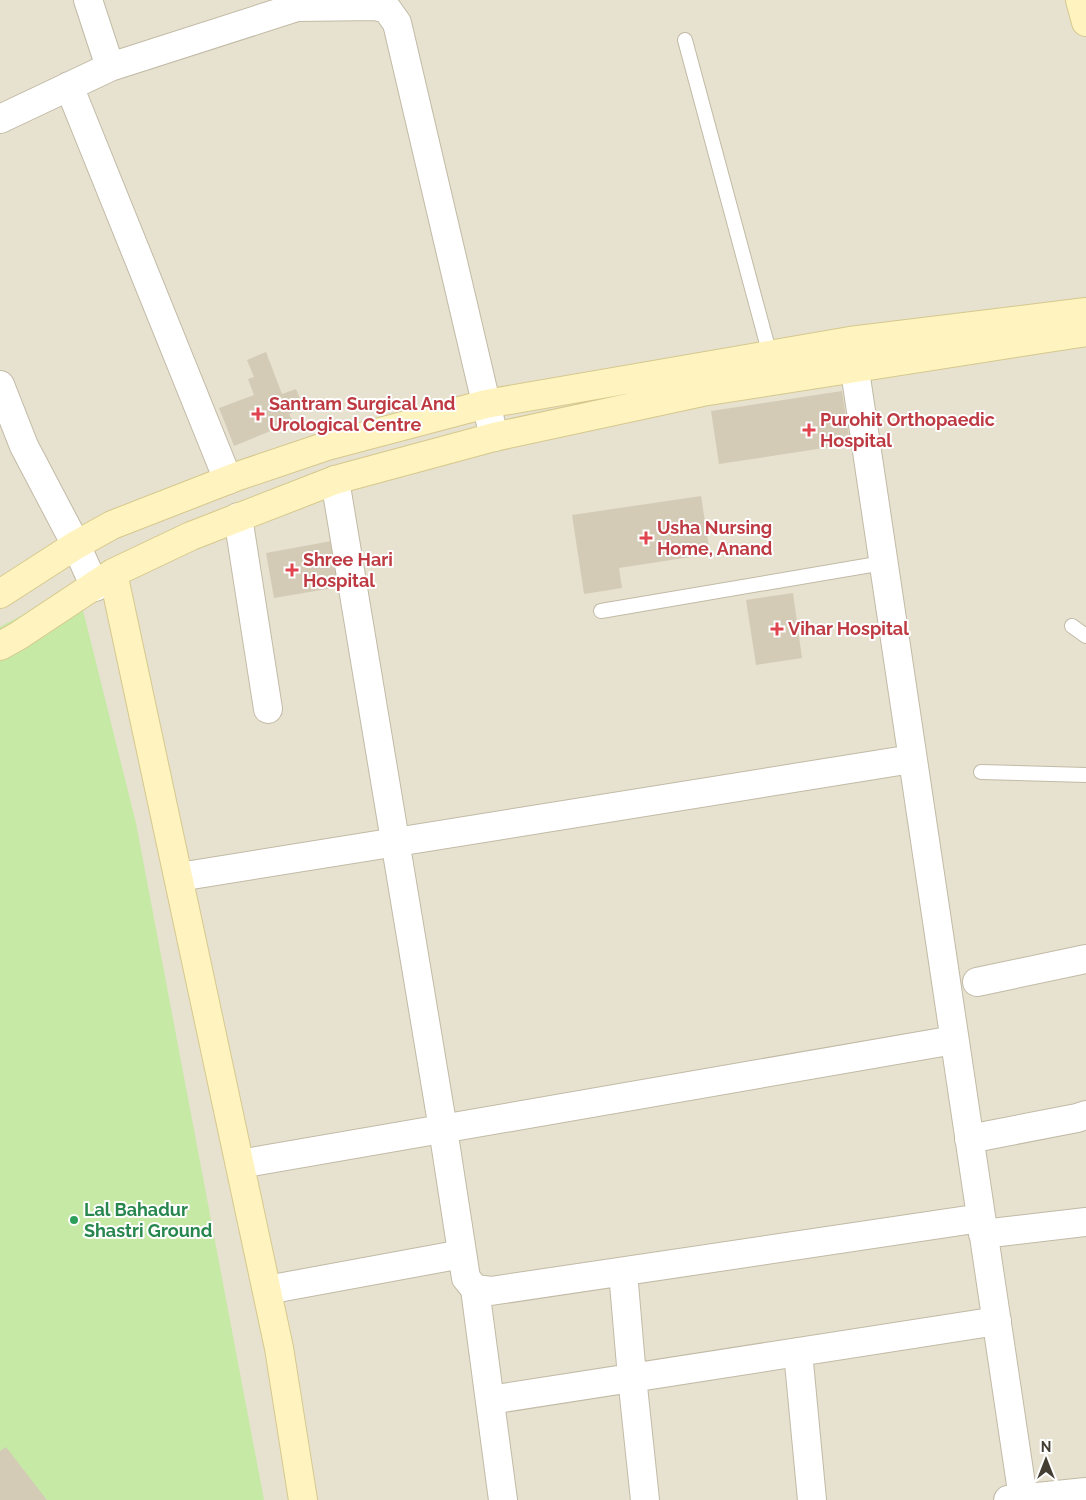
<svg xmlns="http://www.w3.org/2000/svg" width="1086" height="1500" viewBox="0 0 1086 1500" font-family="Raleway,sans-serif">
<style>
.residential{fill:#e7e1cf}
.green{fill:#c6eaa6}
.building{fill:#d4cbb6}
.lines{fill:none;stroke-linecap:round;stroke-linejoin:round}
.lane-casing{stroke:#c1baa6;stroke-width:16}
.street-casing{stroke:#c1baa6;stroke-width:30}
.secondary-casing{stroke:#d6c88d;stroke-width:30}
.lane{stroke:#fff;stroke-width:14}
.street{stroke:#fff;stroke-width:28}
.secondary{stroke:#fff4bf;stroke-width:28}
.health-dot{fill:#e0444e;stroke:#fff;stroke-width:2}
.leisure-dot{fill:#2e9e5b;stroke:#fff;stroke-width:2}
.labels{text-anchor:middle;stroke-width:4;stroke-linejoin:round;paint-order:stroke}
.health-label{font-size:18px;font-weight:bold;fill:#be3a42;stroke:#fff;text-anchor:start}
.leisure-label{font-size:18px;font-weight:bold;fill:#27864d;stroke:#fff;text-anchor:start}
</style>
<rect width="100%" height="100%" fill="#f2eee1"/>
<path class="residential" d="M0 0H1086V1500H0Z"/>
<path class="green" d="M77 586 136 823 264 1500H0V627Z"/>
<path class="building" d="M266 352 282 394 296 389 304 408 289 414 293 422 234 446 219 408 254 395 248 379 254 377 247 360Z
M842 391 850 444 719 464 711 411Z
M701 496 710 554 619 568 622 588 584 594 572 515Z
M337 540 345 586 274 598 266 553Z
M793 593 802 658 756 665 746 600Z
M6 1447 47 1500H0V1451Z"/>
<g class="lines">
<g class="lane-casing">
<path id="lane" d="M685 40 770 355
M601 611 883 563
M1072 626 1086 636
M981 772 1086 775"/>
</g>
<g class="street-casing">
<path id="street" d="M88 0 110 67
M69 86 228 480
M0 119 110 67 297 7 375 6 387 9 397 23 494 437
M851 344 1023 1498
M0 385 24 446 76 545 95 587
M335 480 443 1129 466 1278 475 1289 491 1291 981 1218
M238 517 268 709
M179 877 912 759
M977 982 1086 959
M969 1139 1077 1118 1086 1115
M240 1164 954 1040
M983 1234 1086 1222
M623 1272 632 1377 645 1500
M475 1289 503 1500
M267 1290 462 1254
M798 1352 812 1500
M490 1400 997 1321
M1008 1500 1086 1492"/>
</g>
<g class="secondary-casing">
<path id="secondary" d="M1080 0 1086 22
M113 573 279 1348 303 1500
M0 594 76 545 112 525 238 476 327 446 486 404 850 341 1086 312
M0 646 18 636 113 573 191 536 335 480 494 437 702 392 1086 332"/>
</g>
<use href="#lane" class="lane"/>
<use href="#street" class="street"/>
<use href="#secondary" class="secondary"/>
</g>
<g class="health-dot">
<path d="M255.5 406.5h5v5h5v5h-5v5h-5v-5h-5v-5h5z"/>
<path d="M806.5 422.5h5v5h5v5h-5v5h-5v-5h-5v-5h5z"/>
<path d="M643.5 530.5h5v5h5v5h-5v5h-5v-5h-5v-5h5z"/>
<path d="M289.5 562.5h5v5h5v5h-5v5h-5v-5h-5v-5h5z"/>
<path d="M774.5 621.5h5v5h5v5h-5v5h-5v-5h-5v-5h5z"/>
</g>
<circle class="leisure-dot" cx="74" cy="1220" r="5"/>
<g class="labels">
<g class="health-label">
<text x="269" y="410">Santram Surgical And<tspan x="269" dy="21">Urological Centre</tspan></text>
<text x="820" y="426">Purohit Orthopaedic<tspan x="820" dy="21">Hospital</tspan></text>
<text x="657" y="534">Usha Nursing<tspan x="657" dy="21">Home, Anand</tspan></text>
<text x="303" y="566">Shree Hari<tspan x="303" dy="21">Hospital</tspan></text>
<text x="788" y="635">Vihar Hospital</text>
</g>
<g class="leisure-label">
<text x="84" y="1216">Lal Bahadur<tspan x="84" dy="21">Shastri Ground</tspan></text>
</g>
</g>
<g transform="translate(1046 1460)" stroke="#ffffff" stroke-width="4" paint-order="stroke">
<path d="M0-4L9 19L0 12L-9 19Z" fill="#443e32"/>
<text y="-8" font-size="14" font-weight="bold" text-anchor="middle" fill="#443e32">N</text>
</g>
</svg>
